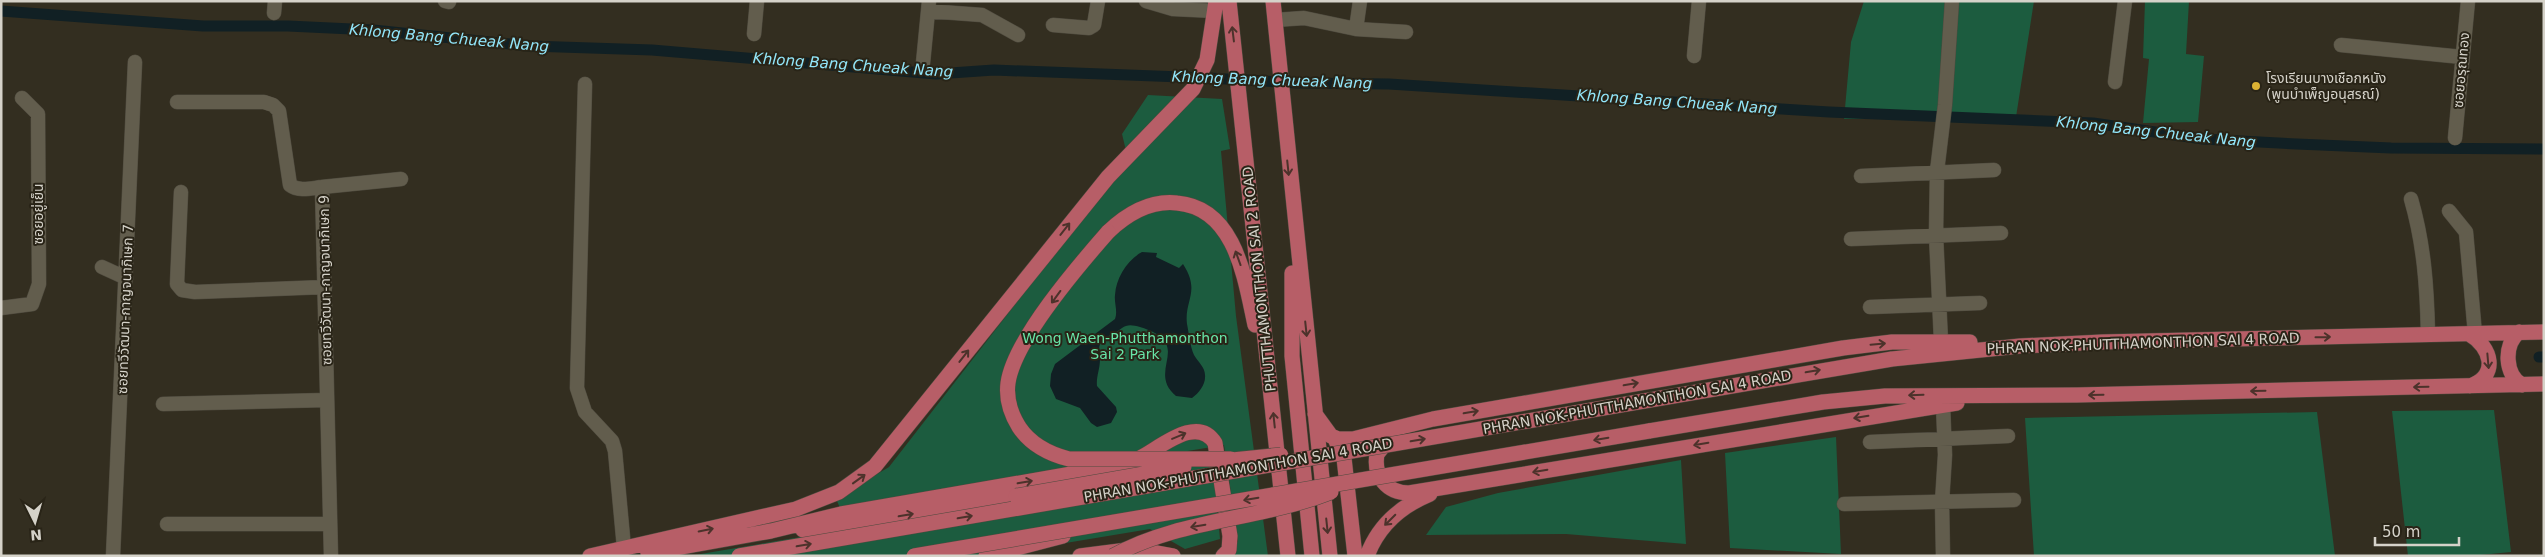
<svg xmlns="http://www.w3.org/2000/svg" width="2545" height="557" viewBox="0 0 2545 557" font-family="'DejaVu Sans','Noto Sans Thai',sans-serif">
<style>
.green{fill:#1c5c3f}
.water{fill:#112024}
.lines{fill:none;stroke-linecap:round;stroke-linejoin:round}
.canal{stroke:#112024;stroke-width:11}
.minor-casing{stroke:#4f4b3f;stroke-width:15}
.major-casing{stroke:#4f4b3f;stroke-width:16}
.minor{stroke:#625d4d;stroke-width:14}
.major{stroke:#b75e67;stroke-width:15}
.major-bridge-casing{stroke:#4f4b3f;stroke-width:16;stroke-linecap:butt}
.major-bridge{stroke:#b75e67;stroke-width:15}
.oneway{stroke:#4c322b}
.poi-dot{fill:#dcb233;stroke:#292417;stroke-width:2}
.labels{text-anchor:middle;stroke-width:4;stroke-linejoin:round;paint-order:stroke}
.street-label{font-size:14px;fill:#d5d2c9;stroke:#292417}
.poi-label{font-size:14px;fill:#d5d2c9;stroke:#292417;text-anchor:start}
.park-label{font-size:14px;fill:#68e6a8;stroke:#292417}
.water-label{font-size:15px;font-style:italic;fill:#92e6fa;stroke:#292417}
</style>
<rect width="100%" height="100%" fill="#332e20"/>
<path class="green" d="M1864 1H2034L2016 117 1844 119 1851 42Z
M2145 1H2189L2186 54 2204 56 2198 122 2143 123 2149 59 2143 58Z
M1148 95 1222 99 1230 149 1221 151 1236 316 1268 556H1230L1238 541 1224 445 840 508 837 501 847 492 889 467 1128 159 1122 134Z
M2494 410 2511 552 2470 556H2408L2392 411Z
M2317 412 2335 556H2034L2025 418Z
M1836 437 1841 554 1730 548 1725 453Z
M1212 451 1220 539 1185 549 1150 529 987 556H689L1143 479 1153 464Z
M1681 460 1686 544 1566 534 1426 535 1446 507 1498 493Z"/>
<path class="water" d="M1142 252 1157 253 1156 257 1179 268 1183 264C1201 292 1184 300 1187 324 1189 334 1190 346 1194 355 1198 362 1205 367 1205 375 1206 384 1199 393 1192 398L1176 396C1145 370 1196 344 1140 327 1133 325 1127 324 1122 328 1115 334 1104 336 1100 344 1098 349 1100 354 1100 359 1100 369 1096 377 1097 386L1116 407 1117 412 1111 423 1097 427 1091 423 1080 408 1056 399 1050 386 1051 374 1055 364 1115 319C1118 311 1114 303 1115 295 1116 278 1127 260 1142 252Z"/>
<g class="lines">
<path class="canal" d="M1 11 203 26H288L373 30 530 46 652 50 936 74 994 70 1208 78 1298 83 1389 84 1829 112 2093 123 2203 139 2297 144 2391 148 2544 149
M2539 357H2544"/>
<g class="minor-casing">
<path id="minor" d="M445 1 449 2
M1146 1 1173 9 1215 11
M928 11 982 15 1018 35
M274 13 275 1
M1275 20 1304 18 1356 29 1406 32
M1053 25 1089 28 1094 25 1098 1
M1356 29 1360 1
M754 34 757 1
M2341 45 2462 57
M1694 56 1699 1
M923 63 929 1
M2115 82 2125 1
M585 84 577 388 585 412 612 441 615 451 624 548
M177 102H264L273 105 279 111 290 185C299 192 312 188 322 187L331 556
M2455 138 2468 1
M1861 176 1994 170
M322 187 401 179
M181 192 177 284 182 290 195 292 325 287
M2411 199C2424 244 2427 287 2428 334
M2449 211 2466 232 2475 334
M1851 239 2001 233
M102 267 126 278
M1870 307 1980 303
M1 308 32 304 39 284 38 114 22 98
M1941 341 1936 235 1937 171 1945 105 1952 1
M163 404 327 400
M1943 405 1945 455 1942 502 1943 556
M1870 442 2008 436
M1844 504 2014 500
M167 524H330
M113 556 135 62"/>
</g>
<g class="major-casing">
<path id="major" d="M1229 1 1288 556
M1273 1 1330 556
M1108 232C1127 214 1150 200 1177 203 1236 208 1245 280 1255 325
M1292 273V356L1312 556
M2519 332C2503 345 2505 375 2522 385
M2469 334C2492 347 2499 376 2470 386
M1644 401 1892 359 2020 346 2102 342 2544 332
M1315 414 1331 436 1338 439H1353L1433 419 1843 348 1892 342H1970
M1649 431 1823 402 1885 396 2077 395 2544 384
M1389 439 1377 454C1373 476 1387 493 1409 493L1957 403
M1336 441 1344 458 1355 556
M803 530 833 527 1016 496
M648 553 771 531 841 514 1111 467C1121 465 1131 462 1140 458 1160 448 1197 414 1215 443L1230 536 1229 550 1223 556
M590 556 796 509 839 492 875 466 1108 177 1193 89 1207 60 1216 1
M986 556 1063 536
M1080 556 1135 549 1173 556
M1367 556C1378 526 1401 506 1430 494"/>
</g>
<use href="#minor" class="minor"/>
<use href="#major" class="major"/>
<g class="major-bridge-casing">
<path id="major-bridge" d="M1108 232C1079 265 1014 340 1008 383 1006 398 1011 414 1019 427 1031 445 1049 454 1069 459H1231
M1222 461 1281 455
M1016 496 1184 467
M739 556 1644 401
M914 556 1649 431
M1113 556C1179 519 1260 520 1331 492"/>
</g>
<use href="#major-bridge" class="major-bridge"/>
</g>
<defs><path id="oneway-shaft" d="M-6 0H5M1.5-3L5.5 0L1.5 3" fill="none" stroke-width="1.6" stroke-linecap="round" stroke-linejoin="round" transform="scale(1.25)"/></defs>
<g class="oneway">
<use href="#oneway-shaft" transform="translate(1233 34) rotate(-97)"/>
<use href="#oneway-shaft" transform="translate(1288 168) rotate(84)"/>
<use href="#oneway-shaft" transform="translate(1065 229) rotate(-52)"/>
<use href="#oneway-shaft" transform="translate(1238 258) rotate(-110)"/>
<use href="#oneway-shaft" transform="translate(1056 297) rotate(126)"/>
<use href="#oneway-shaft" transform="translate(1306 329) rotate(84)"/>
<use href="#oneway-shaft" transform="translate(2323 337) rotate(-1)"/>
<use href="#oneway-shaft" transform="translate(1878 344) rotate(-5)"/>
<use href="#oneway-shaft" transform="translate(964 356) rotate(-52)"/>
<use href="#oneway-shaft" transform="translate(2488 361) rotate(85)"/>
<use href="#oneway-shaft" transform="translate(1813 371) rotate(-10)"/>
<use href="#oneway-shaft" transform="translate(1631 384) rotate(-10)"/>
<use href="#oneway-shaft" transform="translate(2421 387) rotate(179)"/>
<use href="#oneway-shaft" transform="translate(2258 391) rotate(179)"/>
<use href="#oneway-shaft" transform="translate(1916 395) rotate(178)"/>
<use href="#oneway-shaft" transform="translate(2096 395) rotate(179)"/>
<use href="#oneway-shaft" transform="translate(1471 412) rotate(-10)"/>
<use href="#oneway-shaft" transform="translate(1861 417) rotate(171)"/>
<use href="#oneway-shaft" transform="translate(1274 420) rotate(-96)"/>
<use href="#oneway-shaft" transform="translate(1179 436) rotate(-23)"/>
<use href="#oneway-shaft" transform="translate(1601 439) rotate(170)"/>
<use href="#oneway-shaft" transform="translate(1418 440) rotate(-10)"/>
<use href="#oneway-shaft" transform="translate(1701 444) rotate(170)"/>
<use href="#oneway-shaft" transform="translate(1540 471) rotate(170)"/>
<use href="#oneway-shaft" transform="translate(859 479) rotate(-36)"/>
<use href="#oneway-shaft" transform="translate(1025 482) rotate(-10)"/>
<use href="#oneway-shaft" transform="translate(1251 499) rotate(170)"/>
<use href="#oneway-shaft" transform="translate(906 515) rotate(-10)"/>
<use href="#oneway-shaft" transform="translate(965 517) rotate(-10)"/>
<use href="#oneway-shaft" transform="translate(1390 520) rotate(135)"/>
<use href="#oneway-shaft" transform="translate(1198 526) rotate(170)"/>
<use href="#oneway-shaft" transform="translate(1327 526) rotate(84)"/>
<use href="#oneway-shaft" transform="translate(706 530) rotate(-12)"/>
<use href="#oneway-shaft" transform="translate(804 545) rotate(-10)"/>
</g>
<circle class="poi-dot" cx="2256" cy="86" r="5"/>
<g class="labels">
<g class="street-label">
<text transform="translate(2461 70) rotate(-85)" y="5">ซอยอรุณทอง</text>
<text transform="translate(38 214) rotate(-90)" y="5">ซอยอยู่เย็น</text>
<text transform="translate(1259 279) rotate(-96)" y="5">PHUTTHAMONTHON SAI 2 ROAD</text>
<text transform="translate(325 280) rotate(-91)" y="5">ซอยทวีวัฒนา-กาญจนาภิเษก 9</text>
<text transform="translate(125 309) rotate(-88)" y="5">ซอยทวีวัฒนา-กาญจนาภิเษก 7</text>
<text transform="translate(2143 343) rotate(-2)" y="5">PHRAN NOK-PHUTTHAMONTHON SAI 4 ROAD</text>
<text transform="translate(1637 402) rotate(-10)" y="5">PHRAN NOK-PHUTTHAMONTHON SAI 4 ROAD</text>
<text transform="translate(1238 470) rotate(-10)" y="5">PHRAN NOK-PHUTTHAMONTHON SAI 4 ROAD</text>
</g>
<g class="poi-label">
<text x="2266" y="83">โรงเรียนบางเชือกหนัง<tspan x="2266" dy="16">(พูนบำเพ็ญอนุสรณ์)</tspan></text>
</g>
<g class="park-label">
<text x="1125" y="343">Wong Waen-Phutthamonthon<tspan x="1125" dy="16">Sai 2 Park</tspan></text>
</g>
<g class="water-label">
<text transform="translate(449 38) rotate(5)" y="5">Khlong Bang Chueak Nang</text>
<text transform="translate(853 65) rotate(4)" y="5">Khlong Bang Chueak Nang</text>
<text transform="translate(1272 80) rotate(2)" y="5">Khlong Bang Chueak Nang</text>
<text transform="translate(1677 102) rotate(4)" y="5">Khlong Bang Chueak Nang</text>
<text transform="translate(2156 132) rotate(6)" y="5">Khlong Bang Chueak Nang</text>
</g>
</g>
<rect width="2545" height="557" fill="none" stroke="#d5d2c9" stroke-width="5"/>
<g transform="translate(35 522) rotate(175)" stroke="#292417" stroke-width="4" paint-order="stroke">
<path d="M0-4L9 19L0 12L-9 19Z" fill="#d5d2c9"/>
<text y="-8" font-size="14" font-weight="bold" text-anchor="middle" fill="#d5d2c9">N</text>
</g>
<path d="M2375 537v8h84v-8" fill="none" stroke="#d5d2c9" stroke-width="2.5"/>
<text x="2382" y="537" font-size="15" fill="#d5d2c9" stroke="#292417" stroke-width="4" paint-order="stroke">50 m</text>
</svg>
